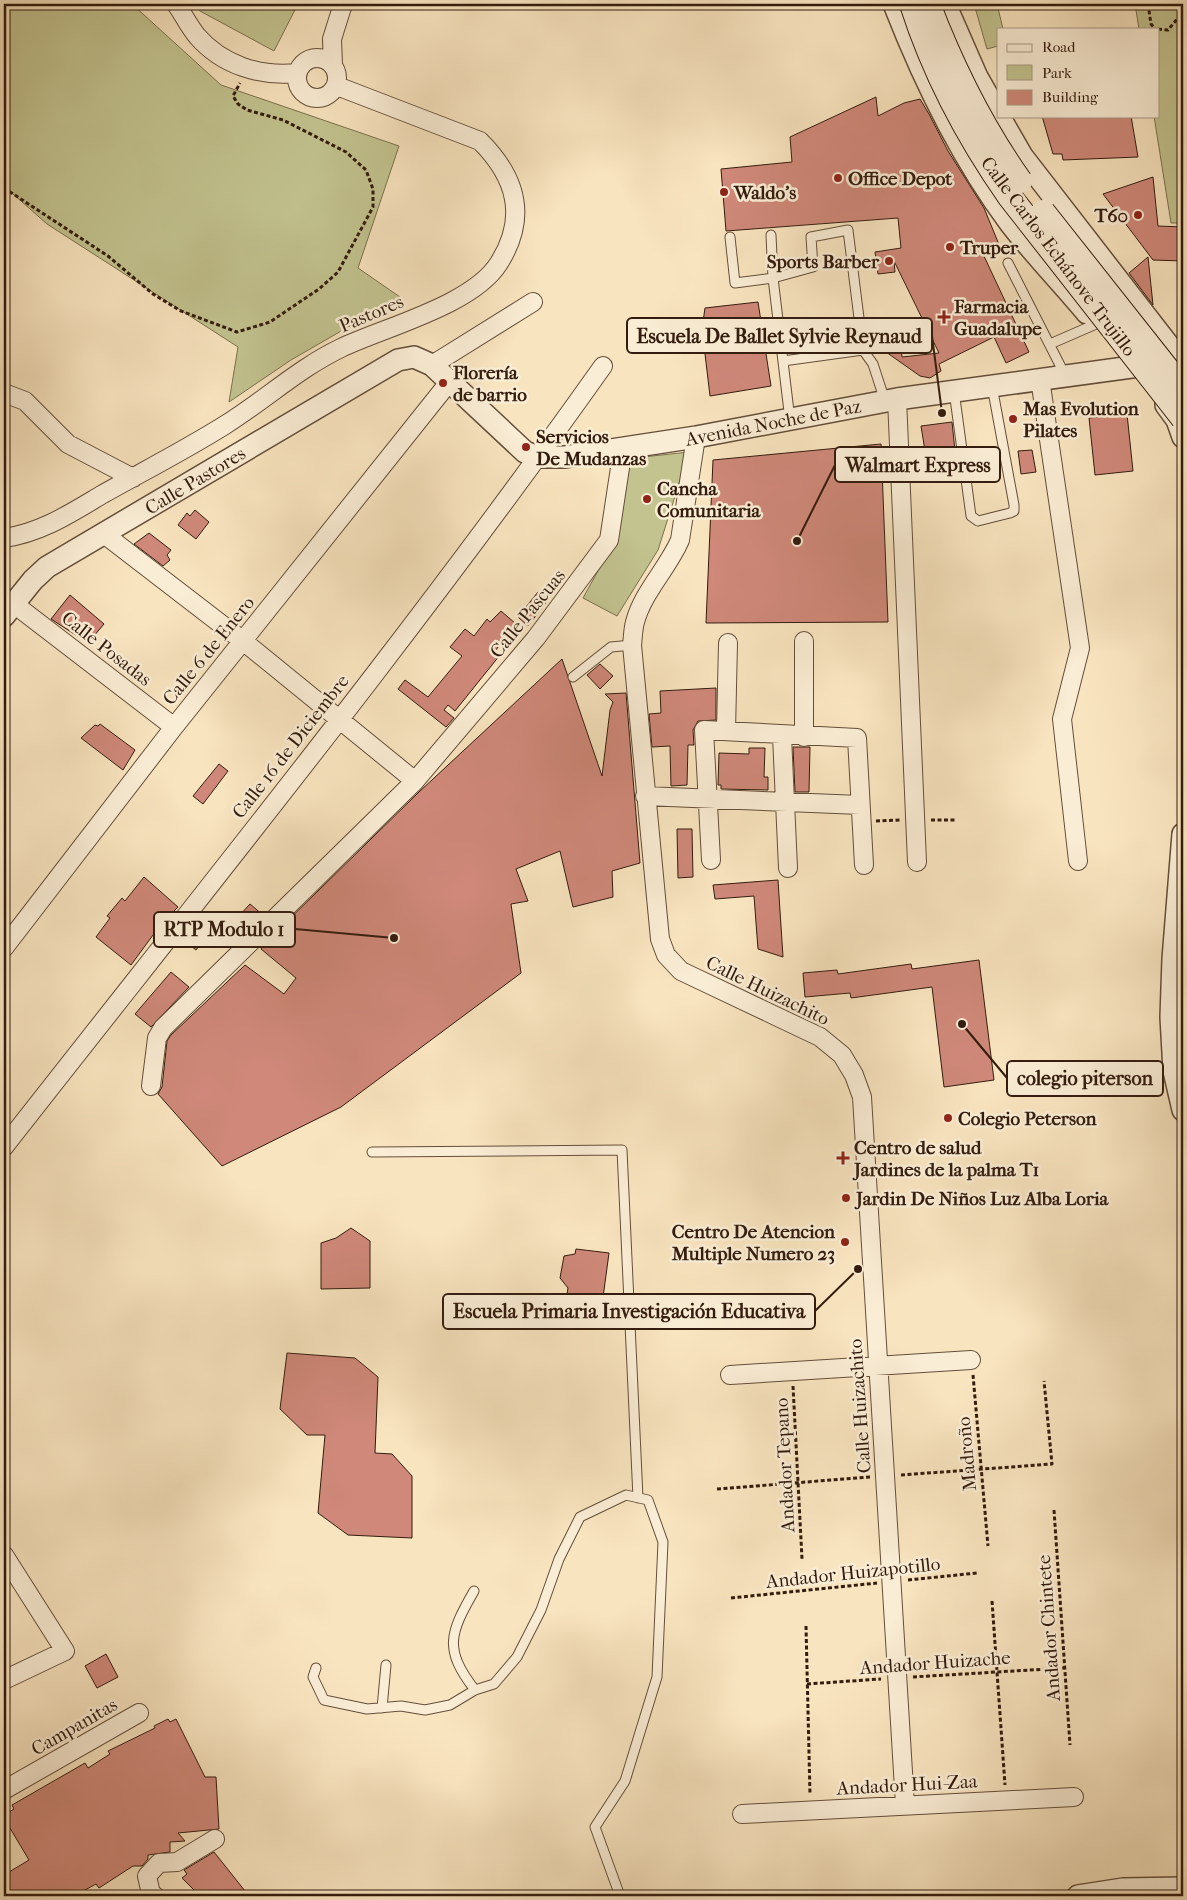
<svg xmlns="http://www.w3.org/2000/svg" width="1187" height="1900" viewBox="0 0 1187 1900" font-family="'IM FELL French Canon',serif">
<style>
.green{fill:#c2c38f;stroke:#7a704e}
.building{fill:#cf8879;stroke:#331c0e}
.lines{fill:none;stroke-linecap:round;stroke-linejoin:round}
.service-casing{stroke:#644e3a;stroke-width:11}
.minor-casing{stroke:#644e3a;stroke-width:20}
.tertiary-casing{stroke:#644e3a;stroke-width:24}
.path{stroke:#331c0e;stroke-width:3;stroke-dasharray:4 2.5;stroke-linecap:butt}
.service{stroke:#faedd5;stroke-width:9}
.minor{stroke:#faedd5;stroke-width:18}
.tertiary{stroke:#faedd5;stroke-width:21}
.secondary-bridge-casing{stroke:#331c0e;stroke-width:26;stroke-linecap:butt}
.secondary-bridge{stroke:#faedd5;stroke-width:24}
.poi-dot{fill:#8f2418;stroke:#faedd5;stroke-width:2}
.labels{text-anchor:middle;stroke-width:5;stroke-linejoin:round;paint-order:stroke}
.poi-label{font-size:19px;font-weight:bold;fill:#331c0e;stroke:#faedd5;text-anchor:start}
.street-label{font-size:19px;fill:#331c0e;stroke:#faedd5}
.leader{fill:none;stroke:#331c0e;stroke-width:2}
.callout-dot{fill:#331c0e;stroke:#faedd5;stroke-width:2}
.callout{fill:#faedd5;stroke:#331c0e;stroke-width:2}
.callout-label{font-size:20px;text-anchor:middle;font-weight:bold;fill:#331c0e}
</style>
<rect width="100%" height="100%" fill="#f8e4bf"/>
<filter id="stains"><feTurbulence type="fractalNoise" baseFrequency=".004" numOctaves="4"/><feColorMatrix values="0 0 0 0 .2 0 0 0 0 .09 0 0 0 0 .02 0 0 0 .5 -.17"/></filter>
<radialGradient id="worn" r=".72"><stop offset=".6" stop-color="#630" stop-opacity="0"/><stop offset="1" stop-color="#630" stop-opacity=".3"/></radialGradient>
<path class="green" d="M4 4H132L221 85 399 146 358 268 400 297 291 360 229 402 238 347 47 224 4 186Z
M194 4H298L274 51 200 11Z
M974 4H997L1003 29H998V46L987 49Z
M1135 4H1183V223H1171L1154 116H1158V29H1139Z
M689 452 658 550 617 616 583 598 615 540 625 459Z"/>
<path class="building" d="M876 97 878 116 904 103 920 99 929 114 948 151 984 208 1000 247 983 254 1029 352 1006 363 994 337 939 364 941 371 930 378 920 376 886 352 885 329 899 328 902 357 939 353 894 261 895 272 878 274 875 252 901 248 898 218 726 231 721 169 792 162 790 137Z
M1042 116H1131L1138 157 1063 160 1062 154H1053Z
M1153 177 1158 226 1183 227V261L1153 260 1103 194Z
M1148 257 1153 305 1129 273Z
M758 302 771 386 710 396 702 329 705 308Z
M1127 414 1133 471 1095 475 1089 418Z
M952 422 955 451H951L955 478 930 482 921 426Z
M881 444 888 622 706 623 713 460Z
M1032 450 1036 472 1021 474 1018 451Z
M195 510 209 522 196 539 178 525 187 513 190 516Z
M149 533 171 550 167 555 170 560 163 566 134 544Z
M538 592 548 600 528 626 518 617Z
M70 595 104 624 88 643 51 619Z
M501 611 516 624 495 651 500 655 455 711 448 705 444 710 454 718 446 727 398 689 405 680 428 697 462 656 450 647 465 629 474 636 487 619 490 622Z
M562 659 602 776 610 710 613 702 605 694 626 693 640 863 612 871 613 897 573 907 560 851 516 869 528 901 511 904 521 973 341 1107 222 1166 158 1094 162 1087 167 1041 171 1035 245 965 284 994 296 978 261 949 267 941 419 792Z
M600 664 613 676 600 689 587 675Z
M716 688V720L698 721 693 730 694 745H688L687 785 671 786 670 746 652 747 649 714 661 713 660 691Z
M100 724 135 750 123 770 81 738 95 725 98 726Z
M793 747H810L809 792H795Z
M749 748H765L764 777H768V790L721 789V785H718L719 753 749 754Z
M219 764 228 771 203 804 193 796Z
M677 829H692L693 877 678 878Z
M144 877 178 907 168 917 167 916 131 965 96 937 110 918 107 916 122 898 125 901Z
M778 880 783 957 758 949 754 896 715 899 713 885Z
M250 904 263 915 251 927 238 917Z
M196 929 206 937 196 950 186 942Z
M979 960 994 1080 944 1087 932 987 851 998 850 993 805 997 803 973 837 970 838 974 911 964 912 969Z
M171 972 189 987 151 1027 135 1014Z
M351 1228 370 1241V1288L321 1289V1243L336 1238Z
M576 1249 609 1253 602 1305 566 1300 568 1288 560 1278 564 1256 575 1254Z
M287 1353 355 1358 378 1377 375 1453 392 1454 412 1476V1538L348 1535 318 1513 325 1435H307L280 1409Z
M106 1654 118 1677 97 1688 85 1666Z
M168 1719 170 1722 176 1719 205 1777H216L219 1829 178 1833 185 1841 170 1842V1852L148 1855V1859L142 1866H133L99 1888 96 1884 74 1896H4V1875L29 1860 4 1818V1815L14 1809 12 1805 85 1763 88 1768 110 1754 108 1751 155 1728 154 1726Z
M214 1852 249 1896H200L182 1878 187 1874 184 1870Z"/>
<g class="lines">
<g class="service-casing">
<path id="service" d="M730 237 735 283 773 278 771 235
M1008 263 1065 375
M1050 344 1096 324
M783 361 863 350
M954 391 971 516 978 521 1010 513 1014 511V505L992 386
M790 420 773 278 813 267 811 237 848 230 863 350 873 364 885 401
M573 677 611 647 632 645
M372 1152 622 1150 638 1498
M474 1591C450 1633 443 1649 475 1690L494 1684 517 1657 541 1610 559 1559 580 1517 626 1495 648 1500 663 1542 657 1677 625 1781 595 1827 620 1896
M316 1668 313 1677 324 1700 367 1709 401 1706 425 1710 450 1705 475 1690
M382 1708 386 1665"/>
</g>
<g class="minor-casing">
<path id="minor" d="M176 4C183 14 189 26 197 36 222 65 260 77 297 73
M297 78a20 20 0 1 1 40 0a20 20 0 1 1-40 0Z
M333 65 332 39 343 4
M432 365 533 302
M1040 379 1080 648 1062 719 1078 861
M4 393 25 401 68 444 133 478
M897 399 917 862
M696 437 680 540C668 568 643 592 635 622 633 629 633 637 632 645L660 939 666 955 681 971 820 1037 842 1055 854 1075 862 1097 905 1805
M104 534 243 641 415 781
M4 538C41 533 71 513 103 494 144 471 185 450 225 425 265 400 299 368 341 348 385 327 473 305 499 263 528 217 516 177 480 141L337 86
M14 604 174 727
M726 731 728 643
M782 736 788 868
M804 737V641
M645 796 860 805
M711 860 704 730 857 738 864 865
M4 948 174 727 450 381
M151 1086 157 1038 163 1028 415 781 536 638 609 540 623 448
M4 1147C206 889 413 634 603 366
M730 1375 971 1360
M4 1555 65 1651 4 1680
M4 1790 139 1713
M742 1814 1074 1797
M155 1896 151 1894 147 1876 159 1863 177 1862 215 1839"/>
</g>
<g class="tertiary-casing">
<path id="tertiary" d="M894 4C924 81 960 156 1010 223 1034 254 1062 283 1087 313
M945 4 977 77 998 114
M999 116 1022 156 1180 360 1183 358
M1166 405 1177 420 1183 437
M4 616 33 580 47 567 398 360 414 357 432 365 525 452 538 457H565L696 437 897 399 1183 360
M1183 834 1173 959 1171 1017 1174 1071 1183 1110
M1078 1896 1123 1889 1183 1888"/>
</g>
<path class="path" d="M1148 4 1151 24 1155 29
M1158 29 1168 30 1183 12
M4 188 108 256 153 294 181 311 237 332 270 322 319 289 338 272 373 207V189L366 170 346 152 283 120 247 110 238 104 233 96 240 83
M931 820H956
M876 821 900 820
M973 1375 988 1546
M793 1386 802 1559
M901 1475 1052 1464 1044 1381
M717 1489 870 1477
M1054 1510 1070 1745
M908 1580 977 1573
M731 1598 877 1583
M992 1601 1005 1785
M806 1626 810 1795
M913 1677 1064 1668
M807 1684 881 1679"/>
<use href="#service" class="service"/>
<use href="#minor" class="minor"/>
<use href="#tertiary" class="tertiary"/>
<g class="secondary-bridge-casing">
<path id="secondary-bridge" d="M912 4C934 73 968 137 1010 197L1183 418
M928 4C952 67 981 126 1020 181
M1043 212 1183 389"/>
</g>
<use href="#secondary-bridge" class="secondary-bridge"/>
</g>
<g class="poi-dot">
<circle cx="838" cy="178" r="5"/>
<circle cx="724" cy="192" r="5"/>
<circle cx="1138" cy="215" r="5"/>
<circle cx="950" cy="247" r="5"/>
<circle cx="889" cy="261" r="5"/>
<path d="M941.5 309.5h5v5h5v5h-5v5h-5v-5h-5v-5h5z"/>
<circle cx="443" cy="383" r="5"/>
<circle cx="1013" cy="419" r="5"/>
<circle cx="526" cy="447" r="5"/>
<circle cx="647" cy="499" r="5"/>
<circle cx="948" cy="1118" r="5"/>
<path d="M840.5 1150.5h5v5h5v5h-5v5h-5v-5h-5v-5h5z"/>
<circle cx="846" cy="1198" r="5"/>
<circle cx="845" cy="1242" r="5"/>
</g>
<g class="labels">
<g class="poi-label">
<text x="848" y="185">Office Depot</text>
<text x="734" y="199">Waldo's</text>
<text x="1128" y="222" text-anchor="end">T60</text>
<text x="960" y="254">Truper</text>
<text x="879" y="268" text-anchor="end">Sports Barber</text>
<text x="954" y="313">Farmacia<tspan x="954" dy="22">Guadalupe</tspan></text>
<text x="453" y="379">Florería<tspan x="453" dy="22">de barrio</tspan></text>
<text x="1023" y="415">Mas Evolution<tspan x="1023" dy="22">Pilates</tspan></text>
<text x="536" y="443">Servicios<tspan x="536" dy="22">De Mudanzas</tspan></text>
<text x="657" y="495">Cancha<tspan x="657" dy="22">Comunitaria</tspan></text>
<text x="958" y="1125">Colegio Peterson</text>
<text x="854" y="1154">Centro de salud<tspan x="854" dy="22">Jardines de la palma T1</tspan></text>
<text x="856" y="1205">Jardin De Niños Luz Alba Loria</text>
<text x="835" y="1238" text-anchor="end">Centro De Atencion<tspan x="835" dy="22">Multiple Numero 23</tspan></text>
</g>
<g class="street-label">
<text transform="translate(1059 256) rotate(53)" y="7">Calle Carlos Echánove Trujillo</text>
<text transform="translate(371 313) rotate(-23)" y="7">Pastores</text>
<text transform="translate(773 422) rotate(-11)" y="7">Avenida Noche de Paz</text>
<text transform="translate(195 480) rotate(-31)" y="7">Calle Pastores</text>
<text transform="translate(527 613) rotate(-51)" y="7">Calle Pascuas</text>
<text transform="translate(107 648) rotate(38)" y="7">Calle Posadas</text>
<text transform="translate(208 650) rotate(-51)" y="7">Calle 6 de Enero</text>
<text transform="translate(290 746) rotate(-52)" y="7">Calle 16 de Diciembre</text>
<text transform="translate(768 990) rotate(26)" y="7">Calle Huizachito</text>
<text transform="translate(859 1406) rotate(-94)" y="7">Calle Huizachito</text>
<text transform="translate(966 1454) rotate(-95)" y="7">Madroño</text>
<text transform="translate(784 1465) rotate(-93)" y="7">Andador Tepano</text>
<text transform="translate(853 1572) rotate(-6)" y="7">Andador Huizapotillo</text>
<text transform="translate(1048 1628) rotate(-94)" y="7">Andador Chintete</text>
<text transform="translate(935 1662) rotate(-4)" y="7">Andador Huizache</text>
<text transform="translate(74 1726) rotate(-30)" y="7">Campanitas</text>
<text transform="translate(907 1784) rotate(-3)" y="7">Andador Hui-Zaa</text>
</g>
</g>
<path class="leader" d="M942 413L932 336M797 541L835 465M394 938L295 929M962 1024L1007 1078M858 1269L815 1311"/>
<g class="callout-dot">
<circle cx="942" cy="413" r="5"/>
<circle cx="797" cy="541" r="5"/>
<circle cx="394" cy="938" r="5"/>
<circle cx="962" cy="1024" r="5"/>
<circle cx="858" cy="1269" r="5"/>
</g>
<g class="callout">
<rect x="627" y="318" width="305" height="35" rx="5"/>
<rect x="835" y="447" width="165" height="35" rx="5"/>
<rect x="154" y="912" width="141" height="35" rx="5"/>
<rect x="1007" y="1061" width="156" height="35" rx="5"/>
<rect x="443" y="1294" width="372" height="35" rx="5"/>
</g>
<g class="callout-label">
<text x="779" y="343">Escuela De Ballet Sylvie Reynaud</text>
<text x="918" y="472">Walmart Express</text>
<text x="224" y="936">RTP Modulo 1</text>
<text x="1085" y="1085">colegio piterson</text>
<text x="629" y="1318">Escuela Primaria Investigación Educativa</text>
</g>
<rect width="1187" height="1900" fill="none" stroke="#f8e4bf" stroke-width="20"/>
<rect x="5" y="5" width="1177" height="1890" fill="none" stroke="#331c0e" stroke-width="2.5"/>
<rect x="10" y="10" width="1167" height="1880" fill="none" stroke="#331c0e"/>
<rect x="997" y="28" width="162" height="90" fill="#faedd5" stroke="#aa9985"/>
<rect x="1007" y="44" width="25" height="8" fill="#faedd5" stroke="#aa9985"/>
<text x="1042" y="52" font-size="15" fill="#331c0e">Road</text>
<rect x="1007" y="65" width="25" height="15" fill="#c2c38f" stroke="#aa9985"/>
<text x="1042" y="78" font-size="15" fill="#331c0e">Park</text>
<rect x="1007" y="90" width="25" height="15" fill="#cf8879" stroke="#aa9985"/>
<text x="1042" y="102" font-size="15" fill="#331c0e">Building</text>
<rect width="100%" height="100%" filter="url(#stains)"/>
<rect width="100%" height="100%" fill="url(#worn)"/>
</svg>
